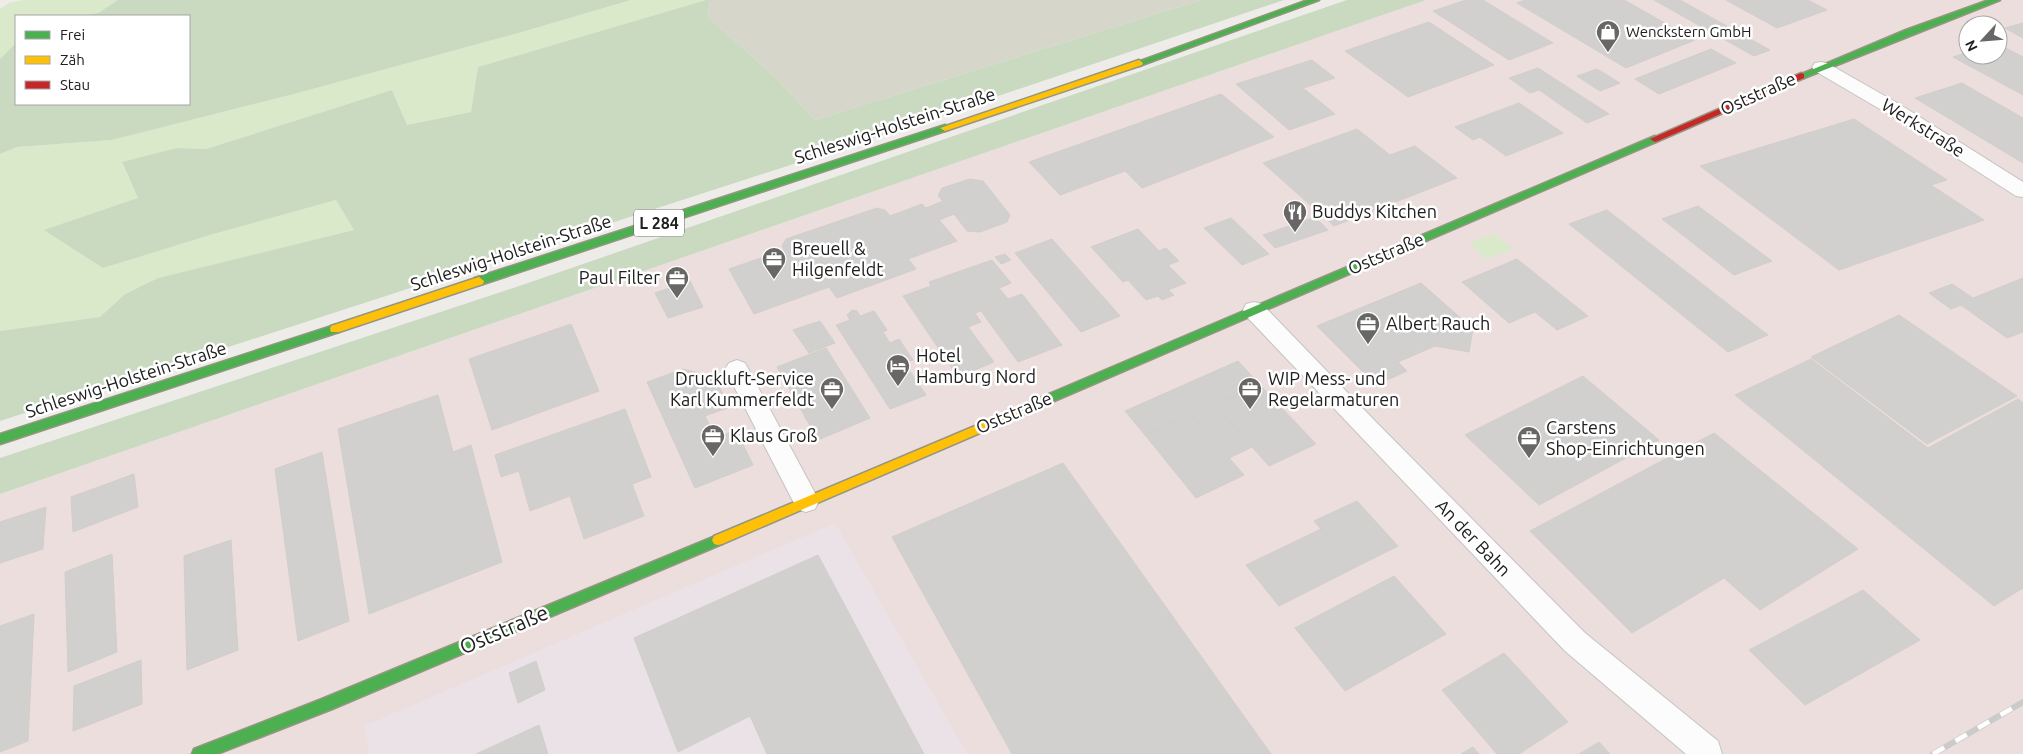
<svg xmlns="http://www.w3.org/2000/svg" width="2023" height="754" viewBox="0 0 2023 754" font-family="Ubuntu,sans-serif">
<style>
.commercial{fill:#ebdedc;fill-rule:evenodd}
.industrial{fill:#ebe2e7}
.construction{fill:#d6d6cb}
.grass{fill:#dae9ca}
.forest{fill:#c9dac0}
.building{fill:#d2d0ce;stroke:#d1ceca}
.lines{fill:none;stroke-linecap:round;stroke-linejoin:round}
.street-casing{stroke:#c5c4c3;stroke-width:2}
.fast-casing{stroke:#959682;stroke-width:3}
.slow-casing{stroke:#959682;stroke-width:3}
.jam-casing{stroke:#959682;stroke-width:3}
.street{fill:#fcfcfc;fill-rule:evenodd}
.fast{fill:#4caf50;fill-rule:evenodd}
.slow{fill:#ffc107;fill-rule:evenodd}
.jam{fill:#c62828;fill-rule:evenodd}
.rail-casing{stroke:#cbcbca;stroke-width:6}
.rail{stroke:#fff;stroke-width:4.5;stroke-dasharray:13;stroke-linecap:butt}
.labels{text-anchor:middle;stroke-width:5;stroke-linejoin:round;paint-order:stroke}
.far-poi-label{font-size:15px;fill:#202020;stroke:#fff;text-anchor:start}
.shield{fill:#fff;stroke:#636363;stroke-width:1}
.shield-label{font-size:16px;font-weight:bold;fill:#202020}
.street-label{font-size:18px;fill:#202020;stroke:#fff}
.poi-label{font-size:18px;fill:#202020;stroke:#fff;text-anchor:start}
.near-street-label{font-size:21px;fill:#202020;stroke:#fff}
</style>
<rect width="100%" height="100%" fill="#eeece9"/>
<path class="commercial" d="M1426 0H2023V754H0V494ZM1968 25H1998V55H1968Z"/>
<path class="industrial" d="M835 523 967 754H369L364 726Z"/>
<path class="construction" d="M710 0H1201L815 120 776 78 708 17Z"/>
<path class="grass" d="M23 0H118L98 13 80 16H16V43L0 59V9L9 3Z
M631 0H706L478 67 471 112 407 125 392 90 206 149 177 148 122 163 138 198 102 268 210 235 336 200 354 230 158 278 125 294 100 317 0 331V154L17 147 112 140 294 94 515 34Z
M1494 233 1513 249 1486 259 1469 243Z"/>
<path class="forest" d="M118 0H631L515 34 294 94 112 140 17 147 0 154V59L16 43V104H189V16H80L98 13Z
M706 0H710L708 17 776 78 815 120 1201 0H1284L849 146 0 421V331L100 317 125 294 158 278 354 230 336 200 210 235 103 268 44 230 138 198 122 162 177 148 206 149 392 90 407 125 471 112 478 67Z
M1347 0H1426L0 494V458L528 283Z"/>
<path class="building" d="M1466 0H1483L1553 43 1509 60 1433 11Z
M1525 0H1624L1695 40 1626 68 1517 3Z
M1654 0H1680L1770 50 1754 56Z
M1726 0H1808L1827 10 1777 28Z
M1429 22 1494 65 1408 97 1345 51Z
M2023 23V38L2005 28Z
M1998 44 2023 57V95L1953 57 1968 52V55H1998Z
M1711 49 1736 63 1659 94 1635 79Z
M1312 60 1335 78 1303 88 1335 114 1289 130 1236 84Z
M1538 68 1609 114 1587 123 1539 90 1530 93 1509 78Z
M1597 69 1620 83 1600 91 1577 76Z
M1962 83 2023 118V163L1915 98Z
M1221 94 1274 137 1142 188 1125 171 1060 195 1029 162Z
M1519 103 1563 133 1506 156 1480 137 1473 140 1455 127Z
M1854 119 1947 180 1931 185 1984 220 1839 270 1700 166Z
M1357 129 1390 155 1415 146 1457 178 1334 226 1263 163Z
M970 179 983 181 1010 215 1007 222 980 232 967 231 954 214 939 220 957 241 908 259 916 269 837 298 829 287 754 314 729 269 784 250 782 246 786 239 877 208 885 210 890 216 922 204 926 208 943 201 938 196 942 188Z
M1698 206 1772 261 1734 275 1662 219Z
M1607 210 1768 335 1728 352 1569 224Z
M1315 217 1328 230 1275 248 1263 235Z
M1231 218 1269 254 1242 265 1204 228Z
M1138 229 1159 251 1166 248 1179 261 1168 265 1186 283 1168 290 1174 295 1162 300 1158 296 1146 300 1128 280 1123 282 1091 247Z
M1052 239 1120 316 1081 332 1015 253Z
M1005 254 1011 260 1001 264 995 257Z
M1517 259 1588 316 1557 330 1535 312 1509 323 1462 282Z
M992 260 1011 283 999 288 1008 299 1022 294 1062 345 1018 362 981 311 975 313 981 322 968 327 994 362 958 377 903 296 931 286 929 282Z
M2023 278V332L2007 338 1961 305 1951 309 1929 293 1952 284 1973 298Z
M690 281 703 307 668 318 655 293Z
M1421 283 1473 329 1469 352 1435 346 1398 362 1407 371 1376 385 1317 326Z
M852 310 857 311 860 316 874 311 887 330 883 332 890 343 899 339 913 360 904 363 926 395 890 409 836 325 850 320 847 315Z
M1899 315 2017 396 1927 444 1811 357Z
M820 321 835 343 809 353 793 330Z
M571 324 599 391 492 430 469 359Z
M826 348 870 418 818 440 777 367Z
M1811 359 1928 448 2018 399 2023 403V588L1994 606 1735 395Z
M1238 361 1260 385 1215 405 1252 447 1229 458 1191 414 1145 435 1125 411Z
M683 369 714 377 730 407 705 416 716 438 736 430 753 465 695 488 647 382Z
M1583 376 1659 440 1539 505 1465 435Z
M1260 385 1316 444 1269 466 1215 405Z
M438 395 453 452 471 445 502 562 369 614 338 429Z
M625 409 651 477 632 484 644 516 584 539 570 496 530 511 519 471 501 477 495 455Z
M1191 414 1244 475 1196 498 1145 435Z
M1714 433 1858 549 1760 610 1724 578 1632 633 1530 531Z
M322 452 349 621 298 641 275 469Z
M1063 463 1271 754H1012L892 537Z
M134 474 138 507 73 532 71 497Z
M1357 501 1398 546 1354 568 1314 521Z
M46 507 43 549 0 563V522Z
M1321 529 1354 568 1279 606 1246 565Z
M231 540 238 650 187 670 184 556Z
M112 554 117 652 68 672 65 572Z
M818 555 924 754H767L750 716 678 752 634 638Z
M1394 576 1446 634 1345 691 1295 628Z
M1863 590 1920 640 1805 705 1749 650Z
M34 614 28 741 0 752V626Z
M1504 653 1568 722 1519 754H1497L1442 690Z
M141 660 142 704 73 731 74 686Z
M536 661 545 690 518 703 509 673Z
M539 725 548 754H476Z
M1599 742 1610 754H1579Z
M1473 747 1479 754H1461Z"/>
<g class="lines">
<g class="street-casing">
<path id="street" d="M1821 62 1827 63 1899 104 2023 182V197L2016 196 1885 112 1815 71 1812 67 1815 63Z
M1254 302 1262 304 1374 420 1585 633 1718 741 1722 754H1686L1565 651 1246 316 1243 310 1246 304Z
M737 360 745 363 815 493 819 501 815 509 806 512 797 509 725 369 729 363Z"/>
</g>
<g class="fast-casing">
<path id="fast" d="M1308 0H1319L1142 65 1139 66 1135 63Z
M1989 0H2000L1804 78H1798L1797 76 1906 30Z
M945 125 948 126V130L483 284 479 285 474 281 475 278Z
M1655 136 1660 139 1658 141 1017 417H1009L1007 414 1009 411Z
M335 325 339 326 340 329 339 332 0 444V434Z
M718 535 722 536 724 540 722 544 332 709 217 754H192L194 749 322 699Z"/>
</g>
<g class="slow-casing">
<path id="slow" d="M1139 60 1143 63 1142 65 948 130 945 131 940 128Z
M479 277 484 281 483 284 339 332H331L330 329 331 326Z
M1013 410 1017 411 1019 414 1017 417 722 544 718 545 714 544 712 540 714 536Z"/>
</g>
<g class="jam-casing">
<path id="jam" d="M1801 73 1804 74V78L1658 141 1655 142 1650 139Z"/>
</g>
<use href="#street" class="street"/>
<use href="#fast" class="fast"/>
<use href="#slow" class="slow"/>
<use href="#jam" class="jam"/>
<g class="rail-casing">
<path id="rail" d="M1933 754 2023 702"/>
</g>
<use href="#rail" class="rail"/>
</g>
<defs>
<g id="shop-pin" transform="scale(1.25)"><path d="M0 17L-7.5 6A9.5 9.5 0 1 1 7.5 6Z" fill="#686766" stroke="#fff"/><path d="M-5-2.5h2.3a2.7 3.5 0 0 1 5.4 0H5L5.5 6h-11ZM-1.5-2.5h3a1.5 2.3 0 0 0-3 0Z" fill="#fff"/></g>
<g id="restaurant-pin" transform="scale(1.25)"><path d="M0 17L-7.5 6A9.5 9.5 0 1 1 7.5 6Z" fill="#686766" stroke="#fff"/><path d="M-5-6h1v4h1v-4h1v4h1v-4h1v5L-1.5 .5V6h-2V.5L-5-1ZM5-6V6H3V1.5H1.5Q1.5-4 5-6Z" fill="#fff"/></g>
<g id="office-pin" transform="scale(1.25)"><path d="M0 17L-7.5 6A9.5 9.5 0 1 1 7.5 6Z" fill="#686766" stroke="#fff"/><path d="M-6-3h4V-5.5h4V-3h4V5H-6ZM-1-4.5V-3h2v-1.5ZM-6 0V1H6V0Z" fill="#fff"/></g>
<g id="hotel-pin" transform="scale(1.25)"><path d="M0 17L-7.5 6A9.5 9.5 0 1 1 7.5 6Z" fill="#686766" stroke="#fff"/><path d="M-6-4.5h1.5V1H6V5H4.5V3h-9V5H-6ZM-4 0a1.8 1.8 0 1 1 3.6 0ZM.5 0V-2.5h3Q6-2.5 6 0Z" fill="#fff"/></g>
</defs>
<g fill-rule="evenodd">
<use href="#shop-pin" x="1608" y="32"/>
<use href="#restaurant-pin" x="1295" y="212"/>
<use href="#office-pin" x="774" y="259"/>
<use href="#office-pin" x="677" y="278"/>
<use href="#office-pin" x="1368" y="324"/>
<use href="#hotel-pin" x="898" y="366"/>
<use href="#office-pin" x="832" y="389"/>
<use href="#office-pin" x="1250" y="389"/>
<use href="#office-pin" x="713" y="436"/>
<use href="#office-pin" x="1529" y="438"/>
</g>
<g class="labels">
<g class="far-poi-label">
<text x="1626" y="37">Wenckstern GmbH</text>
</g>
<rect class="shield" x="634" y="209.5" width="50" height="27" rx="4"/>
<g class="shield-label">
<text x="659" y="229">L 284</text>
</g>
<g class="street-label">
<text transform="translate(1758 94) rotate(-24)" y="6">Oststraße</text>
<text transform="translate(895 126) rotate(-18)" y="6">Schleswig-Holstein-Straße</text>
<text transform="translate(1923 128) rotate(32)" y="6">Werkstraße</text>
<text transform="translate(511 253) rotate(-18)" y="6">Schleswig-Holstein-Straße</text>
<text transform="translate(1386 254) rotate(-23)" y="6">Oststraße</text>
<text transform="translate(126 380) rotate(-18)" y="6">Schleswig-Holstein-Straße</text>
<text transform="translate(1014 413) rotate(-23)" y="6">Oststraße</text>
<text transform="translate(1473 538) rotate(46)" y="6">An der Bahn</text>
</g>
<g class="poi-label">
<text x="1312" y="218">Buddys Kitchen</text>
<text x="792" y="255">Breuell &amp;<tspan x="792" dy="21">Hilgenfeldt</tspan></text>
<text x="660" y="284" text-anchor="end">Paul Filter</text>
<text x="1386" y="330">Albert Rauch</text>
<text x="916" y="362">Hotel<tspan x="916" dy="21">Hamburg Nord</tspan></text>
<text x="814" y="385" text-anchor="end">Druckluft-Service<tspan x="814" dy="21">Karl Kummerfeldt</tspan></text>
<text x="1268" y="385">WIP Mess- und<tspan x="1268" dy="21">Regelarmaturen</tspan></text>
<text x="1546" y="434">Carstens<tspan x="1546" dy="21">Shop-Einrichtungen</tspan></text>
<text x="730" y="442">Klaus Groß</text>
</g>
<g class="near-street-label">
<text transform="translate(504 630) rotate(-23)" y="7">Oststraße</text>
</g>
</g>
<rect x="15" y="15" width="175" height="90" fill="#ffffff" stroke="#a6a6a6"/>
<rect x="25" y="31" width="25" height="8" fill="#4caf50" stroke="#a6a6a6"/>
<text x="60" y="40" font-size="15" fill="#202020">Frei</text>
<rect x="25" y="56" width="25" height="8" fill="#ffc107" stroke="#a6a6a6"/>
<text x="60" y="65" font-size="15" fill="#202020">Zäh</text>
<rect x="25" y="81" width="25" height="8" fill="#c62828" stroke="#a6a6a6"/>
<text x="60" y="90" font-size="15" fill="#202020">Stau</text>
<g transform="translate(1983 40) rotate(244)"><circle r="24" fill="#ffffff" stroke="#a6a6a6"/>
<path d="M0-4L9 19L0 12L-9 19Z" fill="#686766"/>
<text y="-8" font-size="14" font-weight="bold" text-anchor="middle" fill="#202020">N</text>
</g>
</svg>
